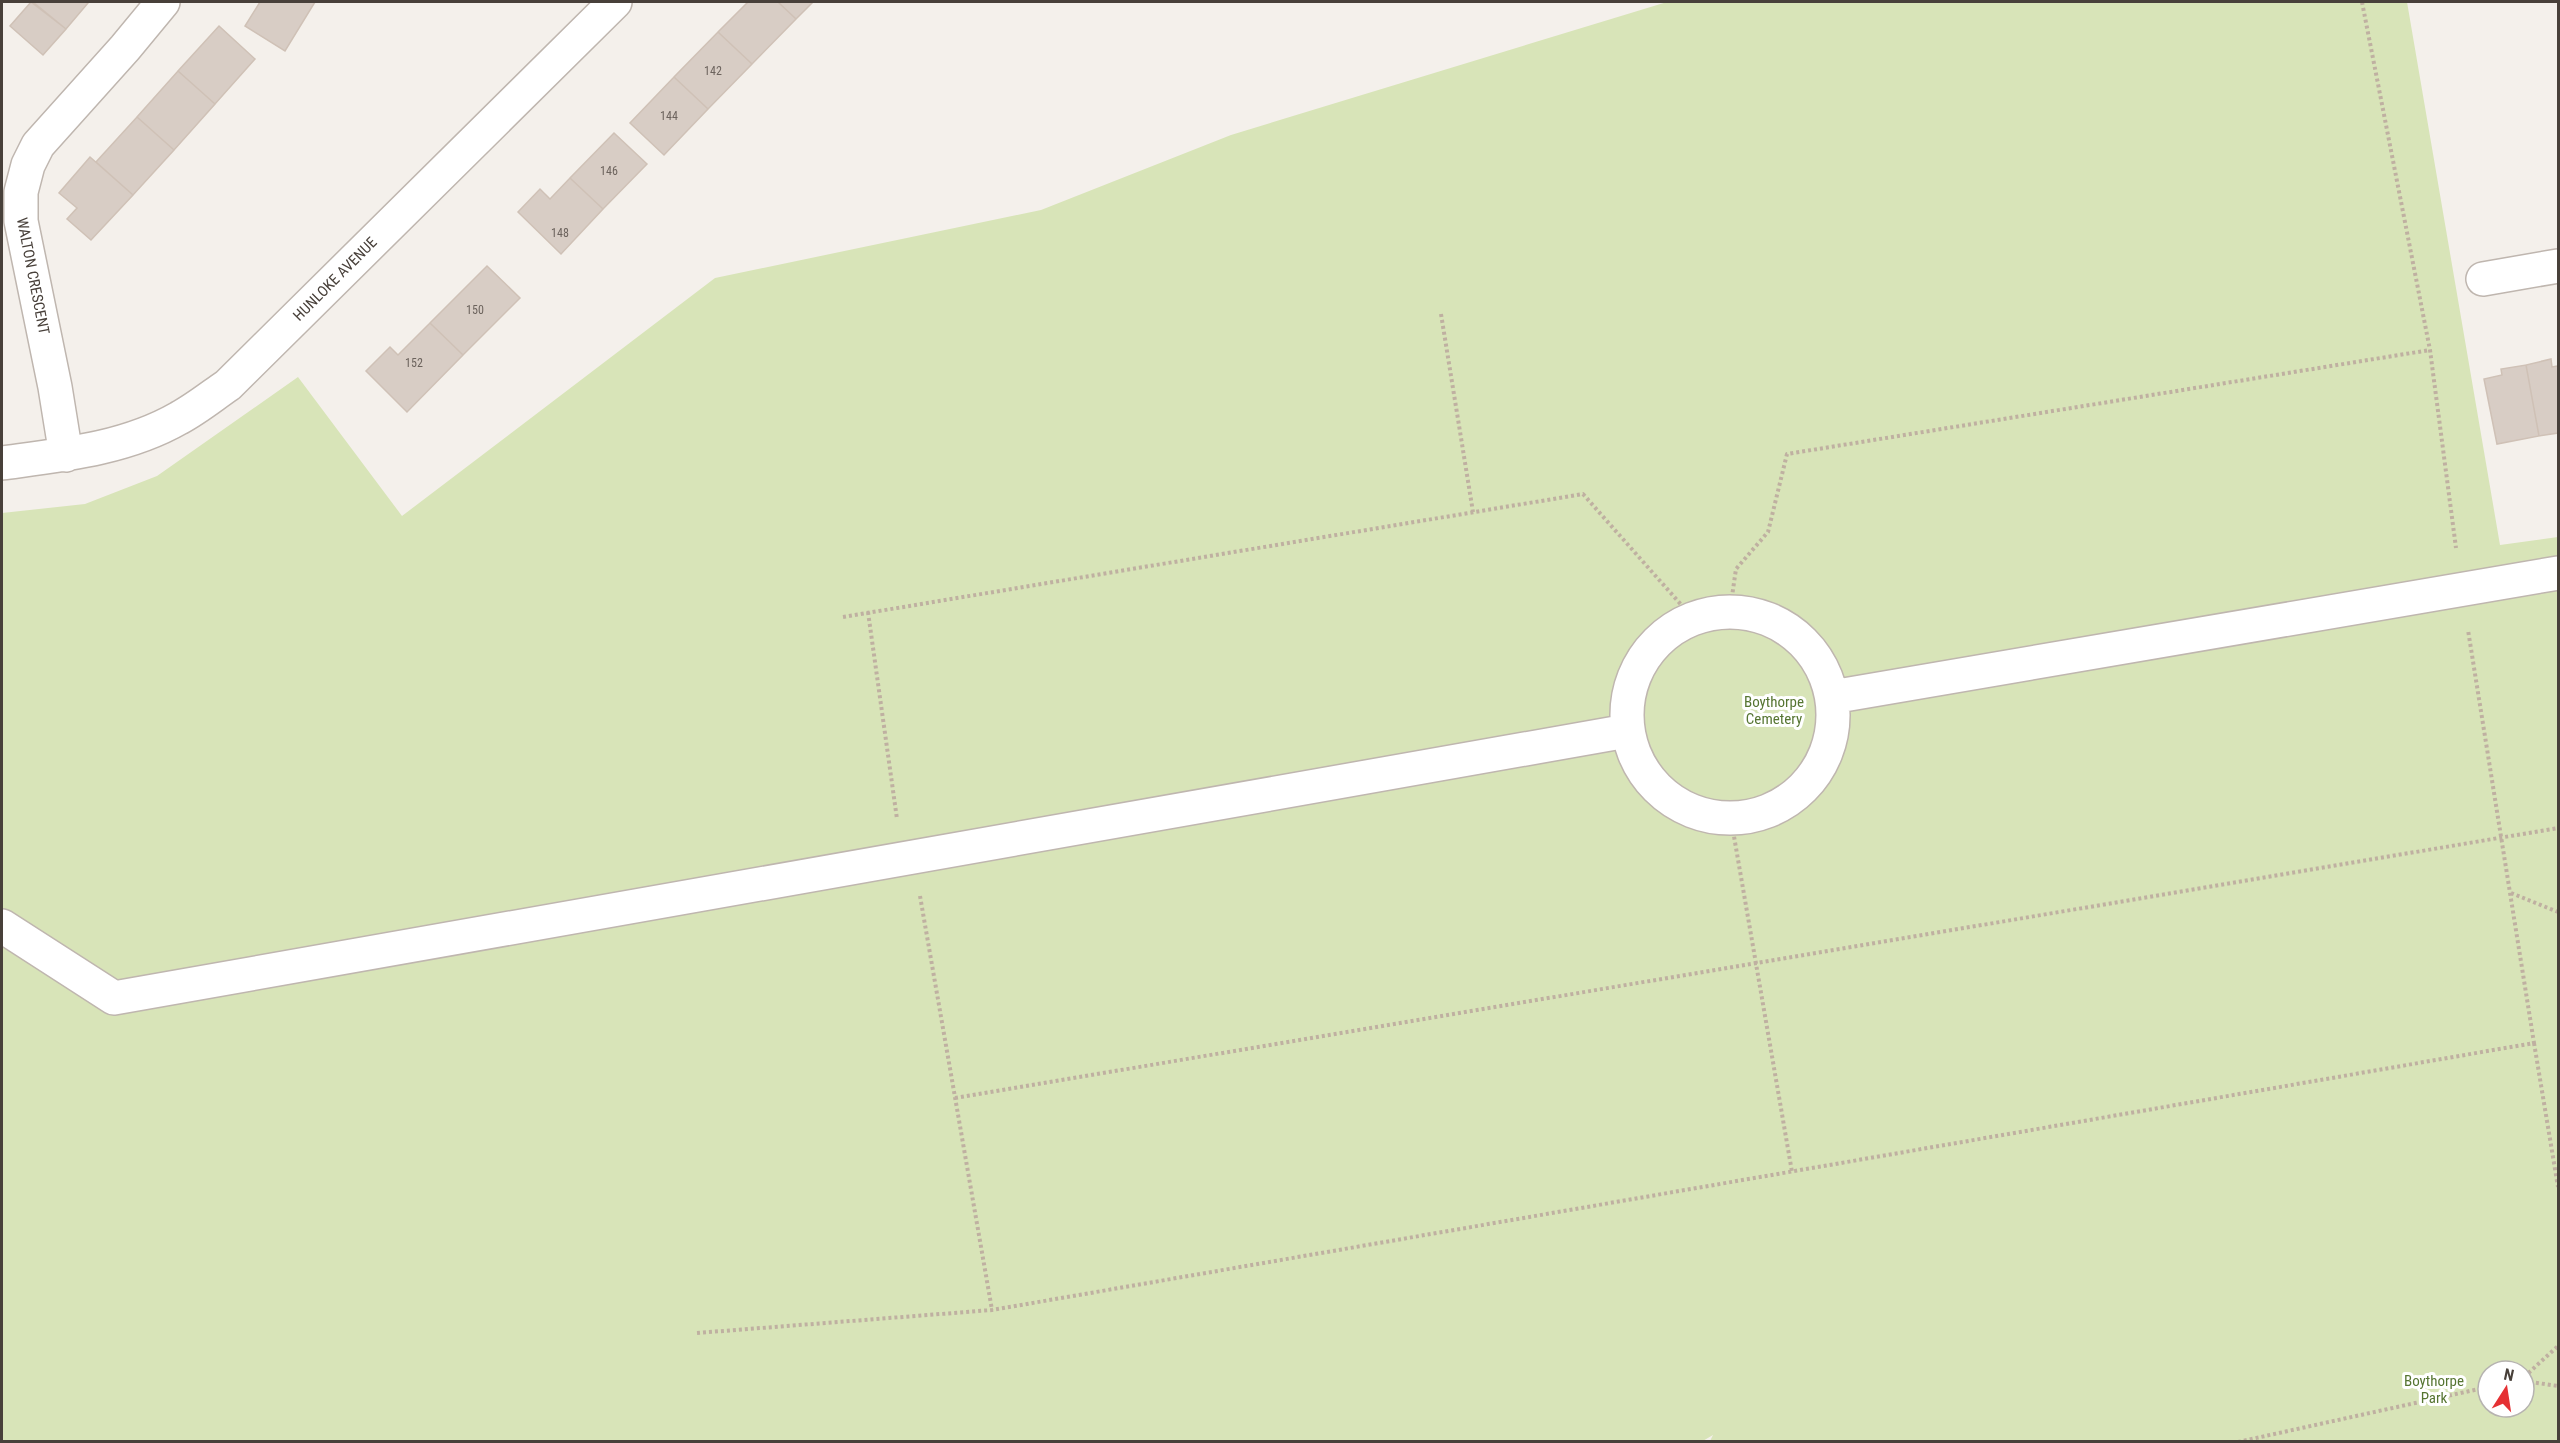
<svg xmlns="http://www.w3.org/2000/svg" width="2560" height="1443" viewBox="0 0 2560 1443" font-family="'Roboto Condensed',sans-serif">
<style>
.green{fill:#d8e4b8;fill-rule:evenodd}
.building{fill:#d8cdc5;stroke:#cfc1b6;stroke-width:1.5}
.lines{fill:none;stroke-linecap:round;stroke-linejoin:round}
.minor-casing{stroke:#bfb6af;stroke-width:36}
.path{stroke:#bfb0a1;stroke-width:4;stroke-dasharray:3 3;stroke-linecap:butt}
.minor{stroke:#fff;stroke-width:33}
.labels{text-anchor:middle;stroke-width:6;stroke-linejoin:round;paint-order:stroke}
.number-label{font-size:12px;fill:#6c635d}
.street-label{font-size:15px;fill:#48403a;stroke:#fff}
.park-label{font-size:15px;fill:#567532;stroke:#fff}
</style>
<rect width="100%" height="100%" fill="#f4f0eb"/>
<path class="green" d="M1667 2H2407L2500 545 2558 537V1441H1710L1713 1435 1701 1442 2 1441V513L85 504 157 476 298 377 402 516 715 278 1041 210 1231 135ZM2488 1371H2524V1407H2488Z"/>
<path class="building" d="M31 2 66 29 43 55 10 26Z
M33 2H86L88 3 66 29Z
M260 2H315L285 51 245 26Z
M748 2H778L796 19 752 64 718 32Z
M778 2H813L796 19Z
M219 26 255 59 215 104 178 71Z
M718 32 752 64 708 109 674 77Z
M178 71 215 104 174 150 137 117Z
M674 77 708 109 664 155 630 123Z
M137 117 174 150 133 195 96 162Z
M614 133 647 164 603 209 570 178Z
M90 157 133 195 91 240 67 219 77 208 59 193Z
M570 178 603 209 561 254 518 212 540 189 550 199Z
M487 266 520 298 463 355 430 323Z
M430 323 463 355 407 412 366 371 390 347 398 355Z
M2551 359 2552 367 2558 366V433L2539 436 2526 365Z
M2526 365 2539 436 2497 444 2484 379 2502 375 2501 369Z"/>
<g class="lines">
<g class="minor-casing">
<path id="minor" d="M2483 279 2558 266
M66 455 55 387 21 221V192L28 165 38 145 125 48 163 2
M2 463C61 455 125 449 179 418 196 409 212 396 228 385L615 2
M1627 715a103 103 0 1 1 206 0a103 103 0 1 1-206 0Z
M1832 697 2558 573
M2 926 114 998 1627 731"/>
</g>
<path class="path" d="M2362 2 2430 350 2456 548
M1441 314 1473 512
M1730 610 1736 569 1768 532 1787 454 2430 350
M868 612 897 819
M843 617 1583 494 1692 617
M1731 819 1792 1172
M2511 893 2558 912
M920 896 992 1310
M2534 1043 2558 1187
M955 1098 2558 828
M697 1333 992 1310 2534 1043 2468 630
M2524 1377 2558 1346
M2524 1381 2558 1386
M2238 1442 2488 1387"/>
<use href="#minor" class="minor"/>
</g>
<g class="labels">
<g class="number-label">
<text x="713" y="75">142</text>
<text x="669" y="120">144</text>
<text x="609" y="175">146</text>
<text x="560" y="237">148</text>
<text x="475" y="314">150</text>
<text x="414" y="367">152</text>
</g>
<g class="street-label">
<text transform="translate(33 276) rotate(79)" y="5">WALTON CRESCENT</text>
<text transform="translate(335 279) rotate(-45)" y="5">HUNLOKE AVENUE</text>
</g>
<g class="park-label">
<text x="1774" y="707">Boythorpe<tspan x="1774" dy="17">Cemetery</tspan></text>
<text x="2434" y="1386">Boythorpe<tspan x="2434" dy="17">Park</tspan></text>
</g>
</g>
<rect width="2560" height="1443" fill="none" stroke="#48403a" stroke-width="6"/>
<g transform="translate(2506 1389) rotate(12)"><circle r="28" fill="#ffffff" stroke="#b6b3b0" stroke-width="1.5"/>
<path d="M0-4.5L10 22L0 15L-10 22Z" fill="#e53134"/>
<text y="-9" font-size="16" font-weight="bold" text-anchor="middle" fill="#48403a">N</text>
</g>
</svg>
